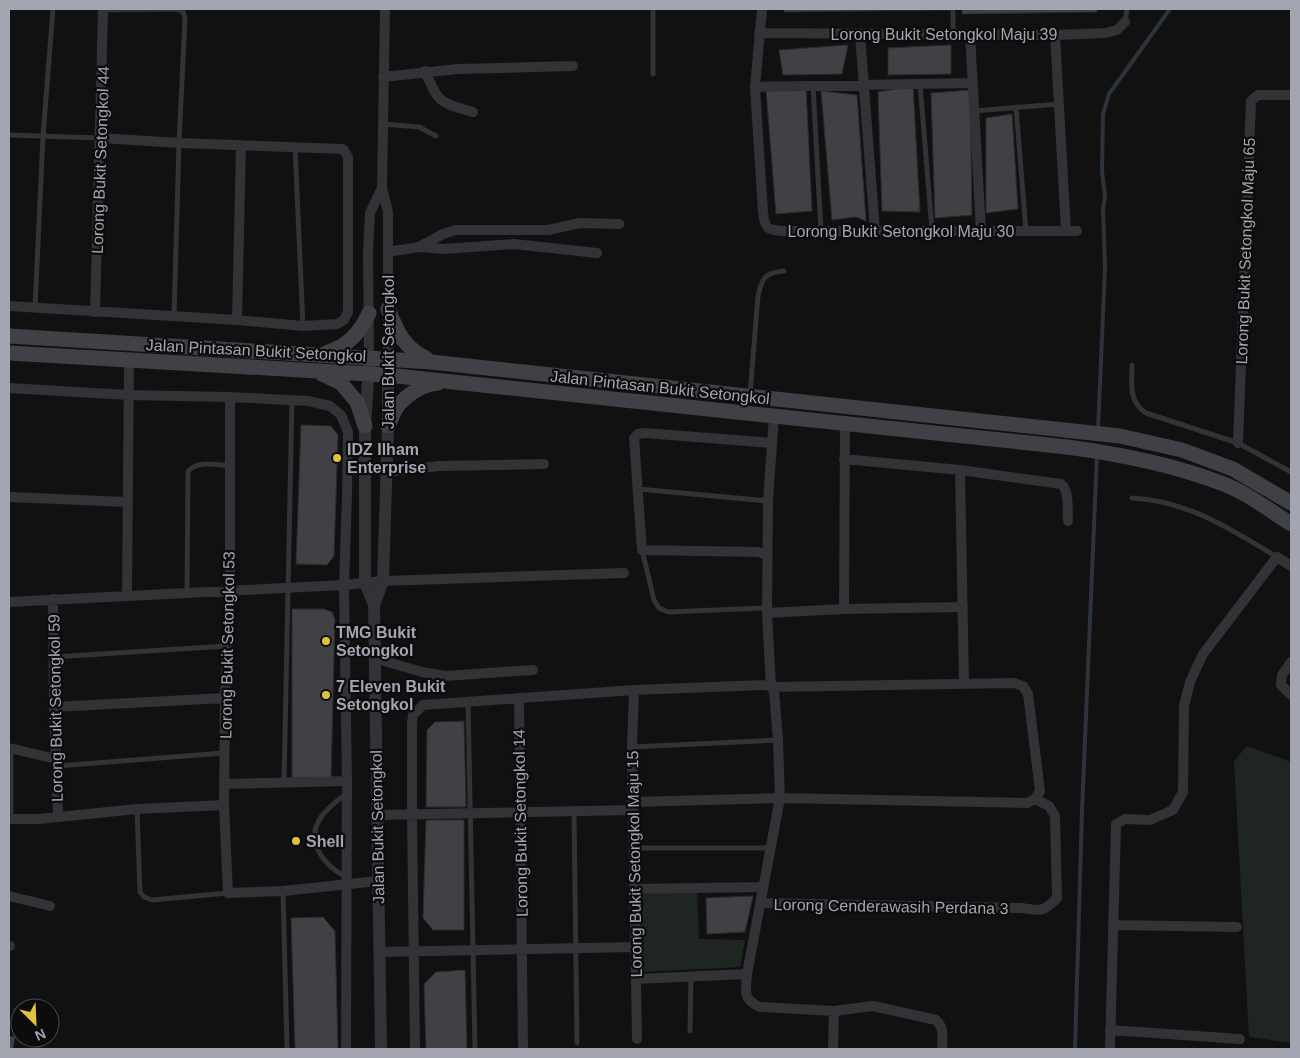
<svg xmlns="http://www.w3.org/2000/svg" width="1300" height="1058" viewBox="0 0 1300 1058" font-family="Helvetica,sans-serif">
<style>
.green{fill:#1f2621}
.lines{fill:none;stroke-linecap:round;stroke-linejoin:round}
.stream{stroke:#2d333b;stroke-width:4}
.building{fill:#404045;stroke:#2b2b2e}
.service{stroke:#323237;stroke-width:5}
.minor{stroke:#323237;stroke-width:10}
.tertiary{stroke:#323237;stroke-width:12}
.secondary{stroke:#404146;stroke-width:15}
.poi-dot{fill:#e0c23b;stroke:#0c0c0d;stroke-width:2}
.labels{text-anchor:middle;stroke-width:4.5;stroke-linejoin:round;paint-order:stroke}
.street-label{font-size:16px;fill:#a3a5b1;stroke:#0c0c0d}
.poi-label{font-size:16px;font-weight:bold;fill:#a3a5b1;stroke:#0c0c0d;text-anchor:start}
</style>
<rect width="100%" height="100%" fill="#111112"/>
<path class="green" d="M1247 746 1291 762V1043L1249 1037 1234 761Z
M697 892 699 939 745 940 740 967 641 972 639 894Z"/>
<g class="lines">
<path class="stream" d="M1098 430 1105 268 1103 209 1105 197 1102 171 1103 114 1109 94 1170 9
M1075 1049 1082 811 1097 454"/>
</g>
<path class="building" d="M784 9H950V10L784 12Z
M962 9H1097V12L962 14Z
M848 45 842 74 783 75 779 50Z
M951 45V74L888 75V48Z
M913 86 920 212 882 211 878 92Z
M806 88 812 211 776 214 766 90Z
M970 90 972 215 935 218 931 93Z
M821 91 857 95 866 221 856 217 832 220Z
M1012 114 1018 209 986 213V118Z
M301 425 331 426 338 435 334 556 327 565 296 564Z
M292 609H324L332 612 335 619 331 778H292Z
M464 721 466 807H426L427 730 435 722Z
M426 820H464V930H433L423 918Z
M753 896 745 932 707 934 706 898Z
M323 917 335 931 338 1049H295L291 918Z
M465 970 467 1049H426L424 984 436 972Z
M9 1036 15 1037 13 1049H9Z"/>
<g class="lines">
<path class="service" d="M103 10 176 9 183 12 185 19 179 143 174 316
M1125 22 1127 9
M953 34V9
M653 74V9
M920 84 932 230
M813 86 821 231
M1016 107 1026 231
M974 111 1059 104
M383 124 419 127 436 136
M9 135 100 138
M295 147 303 326
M35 308 43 136 53 9
M1132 365C1132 383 1128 401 1146 413L1238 443 1291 472
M750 394 758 296C762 278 764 273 784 271
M638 489 768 501
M1132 498C1188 501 1231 529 1277 557
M642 550 654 600 659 608 668 612 767 608
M187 593 188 471C199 460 215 465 230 466
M54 657 226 646
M468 701 475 1049
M632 747 778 740
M11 749V819
M57 766 224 753
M284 782 292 400
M137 809 140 892 144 897 152 900 228 893
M574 811 577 1043
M633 848H770
M346 877C325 866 304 842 321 817 328 807 338 800 347 793
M283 891 287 1049
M690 1031 691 977"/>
<path class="minor" d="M385 9 382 188 388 212V359
M762 9 755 87 763 213C765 229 768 230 783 231H1077
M759 33 1055 35 1106 33 1117 30 1125 22
M860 35 875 231
M970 35 981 231
M1055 35 1066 231
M425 71C439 104 439 102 473 112
M383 77 458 69 573 66
M755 87 972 83
M420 247 444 249 514 244 597 253
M388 252 419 247 443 234 455 230H548L580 223 619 224
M9 306 237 320 303 326 337 324 344 320 348 312V157L343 149 179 143 101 138
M95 312 103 9
M237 320 241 145
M369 358 368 251 370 213 382 188
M9 388 128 395 230 397 308 401 330 406 341 415 348 432 347 497 344 585 347 781 346 1049
M230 397V591L225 698 224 805 228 893 283 891 378 881
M774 416 768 501 767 613 771 687 774 691 778 740 780 798 747 974C746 991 742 999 760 1007L834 1011 873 1006 936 1020C945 1028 942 1038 942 1049
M1238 443 1251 101 1258 95H1291
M844 459 960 470 1061 484C1070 491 1067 510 1068 521
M960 470 964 683
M387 472 439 466 544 464
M9 497 127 502
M768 555 758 552 642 550 634 438 638 434 645 433 772 443
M127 596 129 360
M53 599 54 707 58 816
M9 602 344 585 383 581 624 573
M844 609 845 424
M767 613 844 609 963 607
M374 658 422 672 445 676 533 670
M1291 662 1282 675 1281 685 1291 695
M634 690 632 747 637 1039
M519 698 523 1048
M54 707 225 698
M9 748 56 759
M225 784 347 781
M377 815 633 810
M9 819H39L137 809 224 805
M634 889 762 887
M9 896 50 906
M760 903 1022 908C1040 911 1044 912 1057 898L1055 816 1049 806 1035 799
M1113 925 1237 927
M9 946H10
M379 952 635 947
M636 979 747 974
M1110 1030 1240 1039
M415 1049 412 815V724L413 715 423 705 634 690 767 685 771 687 1014 683 1023 686 1028 694 1040 791 1035 799 1027 803 780 798 632 802
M833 1049 834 1011
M1110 1049 1116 824 1125 819 1150 820 1173 810 1183 792 1184 706 1190 682 1203 654 1277 557 1291 566"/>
<path class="tertiary" d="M369 366 365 426V583L374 605 381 1049
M374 605 383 581 388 426V359"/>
<path class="secondary" d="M388 309C398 333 403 347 427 359
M9 336 431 362 1120 436 1182 450 1233 469 1291 503
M9 353 387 375 1067 447C1120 454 1171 464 1221 483 1246 492 1269 510 1291 524
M326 353C348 346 360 333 369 313
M322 374 341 383 357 402 365 426
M388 426C391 420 393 413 397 407 406 395 423 384 438 383"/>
</g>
<g class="poi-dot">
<circle cx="337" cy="458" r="5"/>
<circle cx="326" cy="641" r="5"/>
<circle cx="326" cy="695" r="5"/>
<circle cx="296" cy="841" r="5"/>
</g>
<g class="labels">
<g class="street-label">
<text x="944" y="40">Lorong Bukit Setongkol Maju 39</text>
<text transform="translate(100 160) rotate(-88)" y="6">Lorong Bukit Setongkol 44</text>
<text x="901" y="237">Lorong Bukit Setongkol Maju 30</text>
<text transform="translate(1245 251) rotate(-88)" y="6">Lorong Bukit Setongkol Maju 65</text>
<text transform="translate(256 350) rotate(3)" y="6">Jalan Pintasan Bukit Setongkol</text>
<text transform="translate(388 352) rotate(-90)" y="6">Jalan Bukit Setongkol</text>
<text transform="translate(660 387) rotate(6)" y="6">Jalan Pintasan Bukit Setongkol</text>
<text transform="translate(227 645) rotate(-89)" y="6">Lorong Bukit Setongkol 53</text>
<text transform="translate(55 708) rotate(-91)" y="6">Lorong Bukit Setongkol 59</text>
<text transform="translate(520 823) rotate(-91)" y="6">Lorong Bukit Setongkol 14</text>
<text transform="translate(377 827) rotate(-91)" y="6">Jalan Bukit Setongkol</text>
<text transform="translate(634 864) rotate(-91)" y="6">Lorong Bukit Setongkol Maju 15</text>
<text transform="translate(891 906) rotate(1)" y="6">Lorong Cenderawasih Perdana 3</text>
</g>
<g class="poi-label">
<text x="347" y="455">IDZ Ilham<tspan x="347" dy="18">Enterprise</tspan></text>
<text x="336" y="638">TMG Bukit<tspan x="336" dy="18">Setongkol</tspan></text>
<text x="336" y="692">7 Eleven Bukit<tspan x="336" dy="18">Setongkol</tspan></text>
<text x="306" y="847">Shell</text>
</g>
</g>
<rect width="1300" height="1058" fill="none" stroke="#a3a5b1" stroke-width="20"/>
<g transform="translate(35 1023) rotate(156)"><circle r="24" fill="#0c0c0d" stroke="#48494f"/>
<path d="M0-4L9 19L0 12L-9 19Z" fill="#e0c23b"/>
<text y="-8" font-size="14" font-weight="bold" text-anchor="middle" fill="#a3a5b1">N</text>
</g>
</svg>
